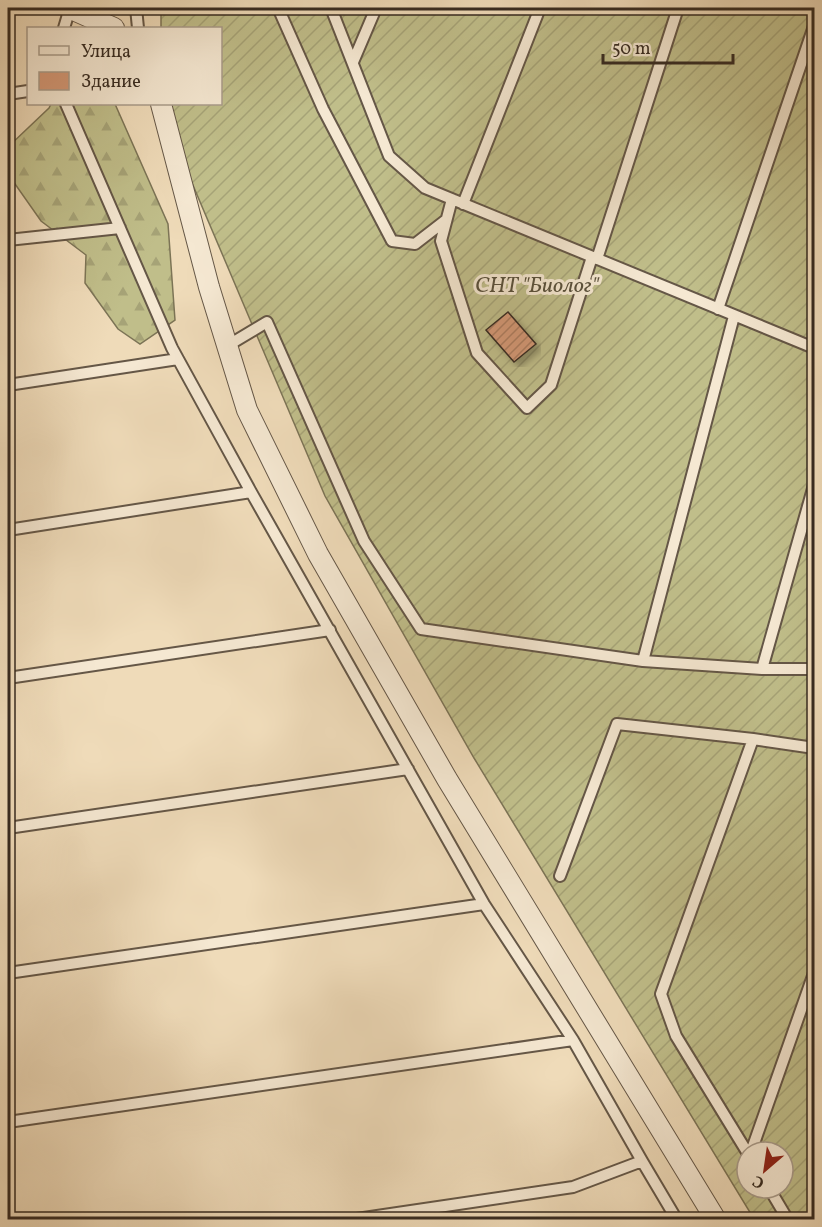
<svg xmlns="http://www.w3.org/2000/svg" width="822" height="1227" viewBox="0 0 822 1227" font-family="Vollkorn,serif">
<style>
.forest{fill:url(#forest-firs);stroke:#7c7456;stroke-width:1.5}
.garden{fill:url(#garden-furrows);stroke:#7c7456;stroke-width:1.5;fill-rule:evenodd}
.building{fill:url(#building-hatch);stroke:#372b21;stroke-width:1.5;filter:url(#shadow)}
.lines{fill:none;stroke-linecap:round;stroke-linejoin:round}
.lane-casing{stroke:#655747;stroke-width:14}
.street-casing{stroke:#655747;stroke-width:22}
.lane{stroke:#f5e8d2;stroke-width:10}
.street{stroke:#f5e8d2;stroke-width:20}
.labels{text-anchor:middle;stroke-width:6;stroke-linejoin:round;paint-order:stroke}
.park-label{font-size:22px;font-style:italic;fill:#59503b;stroke:#f5e8d2}
</style>
<defs>
<pattern id="forest-firs" width="22" height="20" patternUnits="userSpaceOnUse" patternTransform="scale(1.5)"><rect width="22" height="20" fill="#c0be8a"/><path d="M5 1l3.5 6h-7zM16 11l3.5 6h-7z" fill="#a6a377"/></pattern>
<pattern id="garden-furrows" width="10" height="10" patternUnits="userSpaceOnUse" patternTransform="scale(1.5)"><rect width="10" height="10" fill="#c0be8a"/><path d="M-1 1l2-2M0 10L10 0M9 11l2-2" fill="none" stroke="#a6a377"/></pattern>
<pattern id="building-hatch" width="6" height="6" patternUnits="userSpaceOnUse" patternTransform="scale(1.5)"><rect width="6" height="6" fill="#d59977"/><path d="M-1 1l2-2M0 6l6-6M5 7l2-2" fill="none" stroke="#ae7d61"/></pattern>
<filter id="shadow"><feDropShadow dx="5.5" dy="5.5" stdDeviation="3" flood-color="#0004"/></filter>
</defs>
<rect width="100%" height="100%" fill="#efdbb9"/>
<filter id="stains"><feTurbulence type="fractalNoise" baseFrequency=".00333" numOctaves="4"/><feColorMatrix values="0 0 0 0 .2 0 0 0 0 .09 0 0 0 0 .02 0 0 0 .5 -.17"/></filter>
<radialGradient id="worn" r=".72"><stop offset=".6" stop-color="#630" stop-opacity="0"/><stop offset="1" stop-color="#630" stop-opacity=".3"/></radialGradient>
<path class="forest" d="M51 104H115L168 224 175 320 140 344 118 329 85 283 86 255 41 221 8 174 9 146 49 108Z"/>
<path class="garden" d="M161 8H814V1219H754L474 758 325 496 164 117V104H220V28H161ZM747 1152H783V1188H747Z"/>
<path class="building" d="M508 312 536 344 514 362 486 330Z"/>
<g class="lines">
<g class="lane-casing">
<path id="lane" d="M136 8 138 28
M331 8 389 156 425 188 814 348
M279 10 323 109 392 241 415 244 446 220
M64 28 70 8
M353 62 376 8
M8 94 28 91
M66 104 172 348 251 492 484 904 573 1040 642 1161 677 1220
M452 199 441 241 477 353 527 408 551 385 592 257
M463 204 540 8
M8 240 120 228
M597 259 678 8
M718 309 814 26
M227 346 267 322 364 541 421 629 643 661 762 669H814
M8 385 178 359
M8 530 251 492
M643 661 734 316
M762 669 814 485
M8 678 330 630
M8 828 408 769
M560 876 617 724 753 739 814 748
M8 973 484 904
M8 1122 573 1040
M747 1152 676 1036 661 994 753 739
M751 1152 814 973
M769 1188 788 1220
M350 1220 573 1187 642 1161"/>
</g>
<g class="street-casing">
<path id="street" d="M69 8 114 28
M161 104 209 287 247 410 318 554 447 779 716 1220"/>
</g>
<use href="#lane" class="lane"/>
<use href="#street" class="street"/>
</g>
<g class="labels">
<g class="park-label">
<text x="537" y="292">СНТ "Биолог"</text>
</g>
</g>
<rect width="822" height="1227" fill="none" stroke="#efdbb9" stroke-width="30"/>
<rect x="9" y="9" width="804" height="1209" fill="none" stroke="#372b21" stroke-width="3"/>
<rect x="15" y="15" width="792" height="1197" fill="none" stroke="#372b21" stroke-width="1.5"/>
<rect x="27" y="27" width="195" height="78" fill="#f5e8d2" stroke="#a99c8b" stroke-width="1.5"/>
<rect x="39" y="46" width="30" height="9" fill="#f5e8d2" stroke="#a99c8b" stroke-width="1.5"/>
<text x="81" y="57" font-size="18" fill="#372b21">Улица</text>
<rect x="39" y="72" width="30" height="18" fill="#d59977" stroke="#a99c8b" stroke-width="1.5"/>
<text x="81" y="87" font-size="18" fill="#372b21">Здание</text>
<g transform="translate(765 1170) rotate(209)"><circle r="28" fill="#f5e8d2" stroke="#a99c8b" stroke-width="1.5"/>
<path d="M0-4.5L10 22L0 15L-10 22Z" fill="#8f2418"/>
<text y="-9" font-size="16" font-weight="bold" text-anchor="middle" fill="#372b21">С</text>
</g>
<path d="M603 54v9h130v-9" fill="none" stroke="#372b21" stroke-width="3"/>
<text x="612" y="54" font-size="18" fill="#372b21" stroke="#f5e8d2" stroke-width="4.5" paint-order="stroke">50 m</text>
<rect width="100%" height="100%" filter="url(#stains)"/>
<rect width="100%" height="100%" fill="url(#worn)"/>
</svg>
